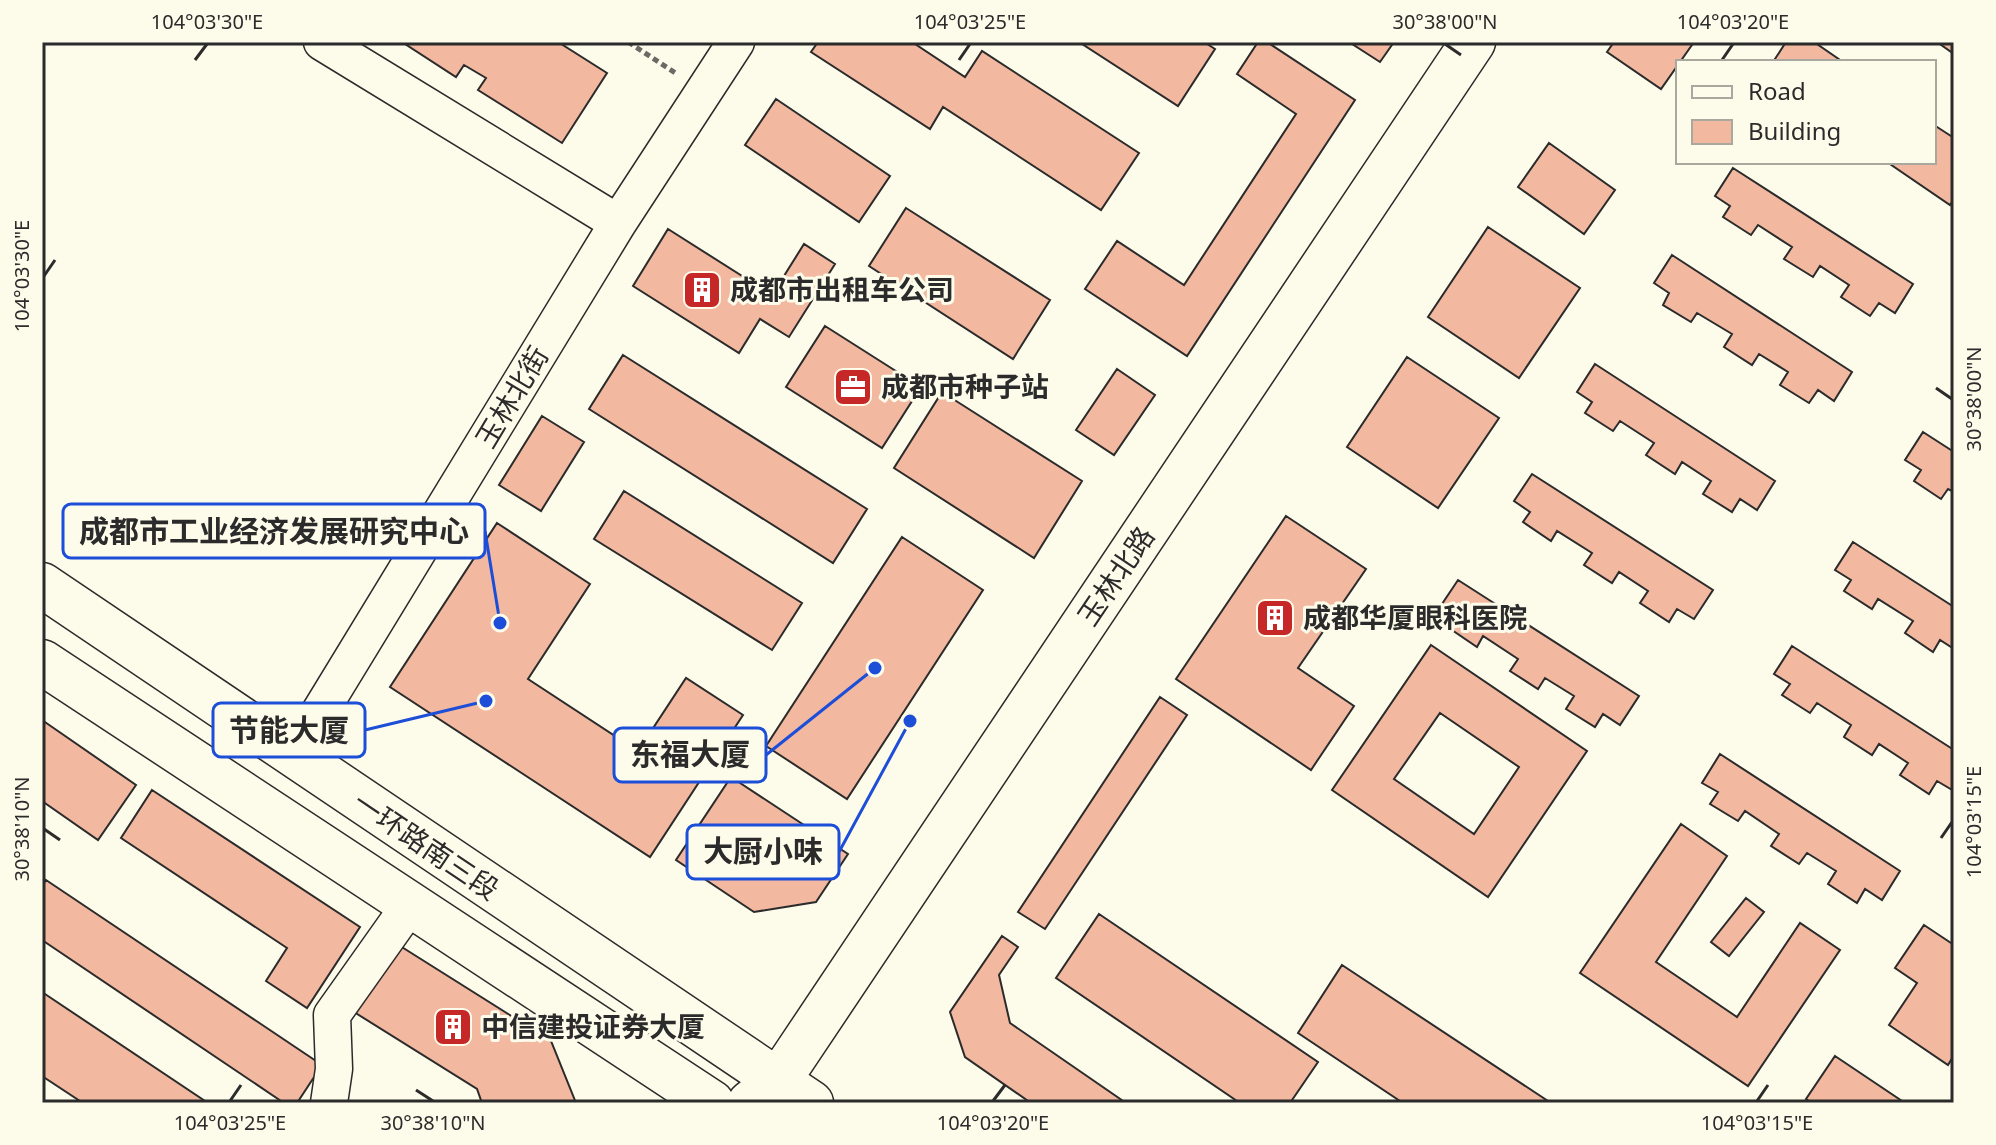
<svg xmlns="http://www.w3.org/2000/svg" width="1996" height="1145" viewBox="0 0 1996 1145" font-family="'Noto Sans','Noto Sans SC',sans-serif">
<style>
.building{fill:#f2b8a0;stroke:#2b2b2b;stroke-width:2;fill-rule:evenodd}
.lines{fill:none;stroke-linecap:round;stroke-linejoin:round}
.minor-casing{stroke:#2b2b2b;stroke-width:39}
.major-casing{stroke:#2b2b2b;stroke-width:47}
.path{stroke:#6a6964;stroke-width:5;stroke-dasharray:6 4;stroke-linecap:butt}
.minor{stroke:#fdfbea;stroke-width:36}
.major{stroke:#fdfbea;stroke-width:44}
.ticks{fill:none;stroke:#2b2b2b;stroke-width:3}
.labels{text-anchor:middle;stroke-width:6;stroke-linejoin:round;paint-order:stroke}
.poi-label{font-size:28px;font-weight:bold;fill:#2b2b2b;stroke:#fdfbea;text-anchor:start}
.street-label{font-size:28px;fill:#2b2b2b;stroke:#fdfbea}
.leader{fill:none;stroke:#1d4ed8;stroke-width:3}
.callout-dot{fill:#1d4ed8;stroke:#fdfbea;stroke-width:3}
.callout{fill:#fdfbea;stroke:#1d4ed8;stroke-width:3}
.callout-label{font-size:30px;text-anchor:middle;font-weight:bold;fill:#2b2b2b}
.neatline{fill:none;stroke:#2b2b2b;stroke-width:3}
.ticks-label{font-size:20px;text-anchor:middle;fill:#2b2b2b}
</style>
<rect width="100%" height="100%" fill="#fdfbea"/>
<path class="building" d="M402 42H558L607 73 562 143 478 90 486 78 464 65 456 77Z
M818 42H912L965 77 982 51 1139 153 1101 210 943 107 930 129 811 52Z
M1079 42H1204L1215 49 1178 106Z
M1258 42H1267L1355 100 1187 356 1085 289 1117 241 1184 285 1296 114 1237 74Z
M1349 42H1394L1380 62Z
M1614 42H1694L1661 89 1607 52Z
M1786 42H1814L1843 62H1773Z
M1937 42H1954V54Z
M776 99 890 176 859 222 745 145Z
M1934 125 1954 138V199L1950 205 1887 162H1934Z
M1549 143 1615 190 1584 234 1518 187Z
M1733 168 1913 284 1895 313 1879 303 1870 316 1841 297 1849 285 1820 266 1813 277 1784 259 1792 247 1758 225 1751 235 1723 217 1730 206 1715 196Z
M906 208 1050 300 1013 359 869 266Z
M1488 227 1580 288 1519 378 1428 317Z
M668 229 772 295 804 244 835 264 789 337 760 319 739 353 633 286Z
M1672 255 1852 372 1834 401 1818 390 1809 403 1780 385 1788 372 1759 354 1752 365 1724 347 1732 334 1697 313 1691 322 1663 305 1669 293 1654 283Z
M825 326 921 387 882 448 786 387Z
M623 355 867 509 833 563 589 409Z
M1407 357 1499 418 1438 508 1347 447Z
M1595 364 1775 481 1757 510 1740 499 1732 512 1703 494 1711 481 1682 462 1675 474 1646 455 1654 443 1620 421 1613 431 1585 413 1592 402 1577 392Z
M1117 369 1155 395 1114 455 1076 430Z
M942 392 1082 481 1034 558 894 468Z
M542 416 584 442 541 511 499 485Z
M1923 432 1954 452V492L1948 489 1941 499 1914 481 1921 470 1905 460Z
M1532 474 1713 590 1694 619 1677 609 1669 622 1640 603 1648 591 1619 572 1612 583 1584 565 1592 553 1557 531 1551 541 1523 522 1530 512 1514 501Z
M624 491 802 603 772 650 594 539Z
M1286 516 1366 569 1298 668 1354 706 1311 770 1176 679Z
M497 523 590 584 528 679 638 751 686 678 743 715 650 857 390 687Z
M902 537 983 590 847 799 766 746Z
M1853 542 1954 607V649L1940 640 1933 652 1905 633 1913 621 1878 599 1872 609 1844 591 1851 580 1835 570Z
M1458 580 1639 696 1620 725 1603 714 1595 727 1566 709 1574 696 1545 678 1538 689 1510 671 1518 659 1483 636 1477 647 1449 628 1456 617 1440 607Z
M1431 645 1587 751 1488 897 1332 790ZM1440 713 1519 767 1474 834 1394 779Z
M1792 646 1954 750V791L1937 781 1929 794 1900 775 1908 763 1879 744 1872 755 1844 737 1851 725 1817 703 1810 713 1782 695 1790 684 1774 674Z
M1160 697 1187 715 1045 929 1018 912Z
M42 720 136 785 98 840 42 801Z
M1720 754 1900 871 1882 900 1865 889 1857 903 1828 884 1836 871 1807 853 1799 864 1771 846 1779 834 1745 811 1738 821 1710 804 1718 792 1702 783Z
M731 777 848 854 816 902 754 912 676 860Z
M152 790 360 927 307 1008 266 981 287 948 121 838Z
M1681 824 1727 856 1656 962 1737 1017 1800 923 1840 950 1748 1086 1580 973Z
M46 880 322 1065 297 1103H284L42 940V886Z
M1746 898 1764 912 1729 956 1711 942Z
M1099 914 1318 1062 1290 1103H1240L1056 978Z
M1924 925 1954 945V1055L1948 1065 1889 1025 1917 983 1895 968Z
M1002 936 1018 947 999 975 1010 1023 1126 1103H1031L965 1057 950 1012Z
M397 944 551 1041 576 1103H482L477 1089 354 1012Z
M1342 965 1551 1103H1403L1298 1033Z
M42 992 208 1103H83L42 1076Z
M1835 1056 1905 1103H1812L1806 1099Z"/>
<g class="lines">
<g class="minor-casing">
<path id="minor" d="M322 42 618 223
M293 756 618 223 736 42
M329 1103 334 1069 332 1015 410 905"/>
</g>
<g class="major-casing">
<path id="major" d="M42 585 811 1103
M42 662 712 1103
M750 1103 778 1081 1473 42"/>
</g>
<path class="path" d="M628 42 677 74"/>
<use href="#minor" class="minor"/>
<use href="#major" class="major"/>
</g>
<path class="ticks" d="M1445 44 1461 55M195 60 207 44M959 60 970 44M1722 60 1733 44M44 276 55 260M1936 388 1952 399M44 829 60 840M1941 838 1952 822M416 1090 433 1101M230 1101 241 1085M993 1101 1005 1085M1757 1101 1768 1085"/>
<defs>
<g id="building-square" transform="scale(2)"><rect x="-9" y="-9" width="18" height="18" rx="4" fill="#c62828" stroke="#fdfbea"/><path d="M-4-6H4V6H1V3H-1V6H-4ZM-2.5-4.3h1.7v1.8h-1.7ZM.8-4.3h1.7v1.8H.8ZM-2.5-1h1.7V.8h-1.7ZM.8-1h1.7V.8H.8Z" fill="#fff"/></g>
<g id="office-square" transform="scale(2)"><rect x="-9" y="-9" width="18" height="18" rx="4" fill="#c62828" stroke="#fdfbea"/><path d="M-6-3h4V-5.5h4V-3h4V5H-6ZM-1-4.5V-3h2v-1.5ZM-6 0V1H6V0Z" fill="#fff"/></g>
</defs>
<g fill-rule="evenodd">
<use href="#building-square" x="702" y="290"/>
<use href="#office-square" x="853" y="387"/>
<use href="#building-square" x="1275" y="618"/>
<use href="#building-square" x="453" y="1027"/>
</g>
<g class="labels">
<g class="poi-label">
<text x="730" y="300">成都市出租车公司</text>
<text x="881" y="397">成都市种子站</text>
<text x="1303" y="628">成都华厦眼科医院</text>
<text x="481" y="1037">中信建投证券大厦</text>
</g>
<g class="street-label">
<text transform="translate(512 397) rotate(-59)" y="10">玉林北街</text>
<text transform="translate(1116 576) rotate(-56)" y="10">玉林北路</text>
<text transform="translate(426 846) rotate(34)" y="10">一环路南三段</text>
</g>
</g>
<path class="leader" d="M500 623L485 531M486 701L365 730M875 668L766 755M910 721L839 852"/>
<g class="callout-dot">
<circle cx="500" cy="623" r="8"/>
<circle cx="486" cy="701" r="8"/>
<circle cx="875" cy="668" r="8"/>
<circle cx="910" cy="721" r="8"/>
</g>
<g class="callout">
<rect x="63" y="504" width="422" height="54" rx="8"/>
<rect x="213" y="703" width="152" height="54" rx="8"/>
<rect x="614" y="728" width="152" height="54" rx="8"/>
<rect x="687" y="825" width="152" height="54" rx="8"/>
</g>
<g class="callout-label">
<text x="274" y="542">成都市工业经济发展研究中心</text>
<text x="289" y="741">节能大厦</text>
<text x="690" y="765">东福大厦</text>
<text x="763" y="862">大厨小味</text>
</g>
<rect width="1996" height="1145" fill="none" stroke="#fdfbea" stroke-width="88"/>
<rect x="1676" y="60" width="260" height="104" fill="#fdfbea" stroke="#a9a89e" stroke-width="2"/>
<rect x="1692" y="86" width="40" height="12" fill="#fdfbea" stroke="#a9a89e" stroke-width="2"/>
<text x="1748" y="100" font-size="24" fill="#2b2b2b">Road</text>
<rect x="1692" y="120" width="40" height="24" fill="#f2b8a0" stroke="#a9a89e" stroke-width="2"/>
<text x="1748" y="140" font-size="24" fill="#2b2b2b">Building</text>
<rect x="44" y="44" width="1908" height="1057" class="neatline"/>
<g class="ticks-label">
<text x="207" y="29">104°03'30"E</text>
<text x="970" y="29">104°03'25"E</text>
<text x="1445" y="29">30°38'00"N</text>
<text x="1733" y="29">104°03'20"E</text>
<text transform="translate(22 276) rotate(-90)" y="7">104°03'30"E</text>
<text transform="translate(1974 399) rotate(-90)" y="7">30°38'00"N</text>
<text transform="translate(1974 822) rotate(-90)" y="7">104°03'15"E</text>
<text transform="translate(22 829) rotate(-90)" y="7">30°38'10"N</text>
<text x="230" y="1130">104°03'25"E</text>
<text x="433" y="1130">30°38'10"N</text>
<text x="993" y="1130">104°03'20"E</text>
<text x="1757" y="1130">104°03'15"E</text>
</g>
</svg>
